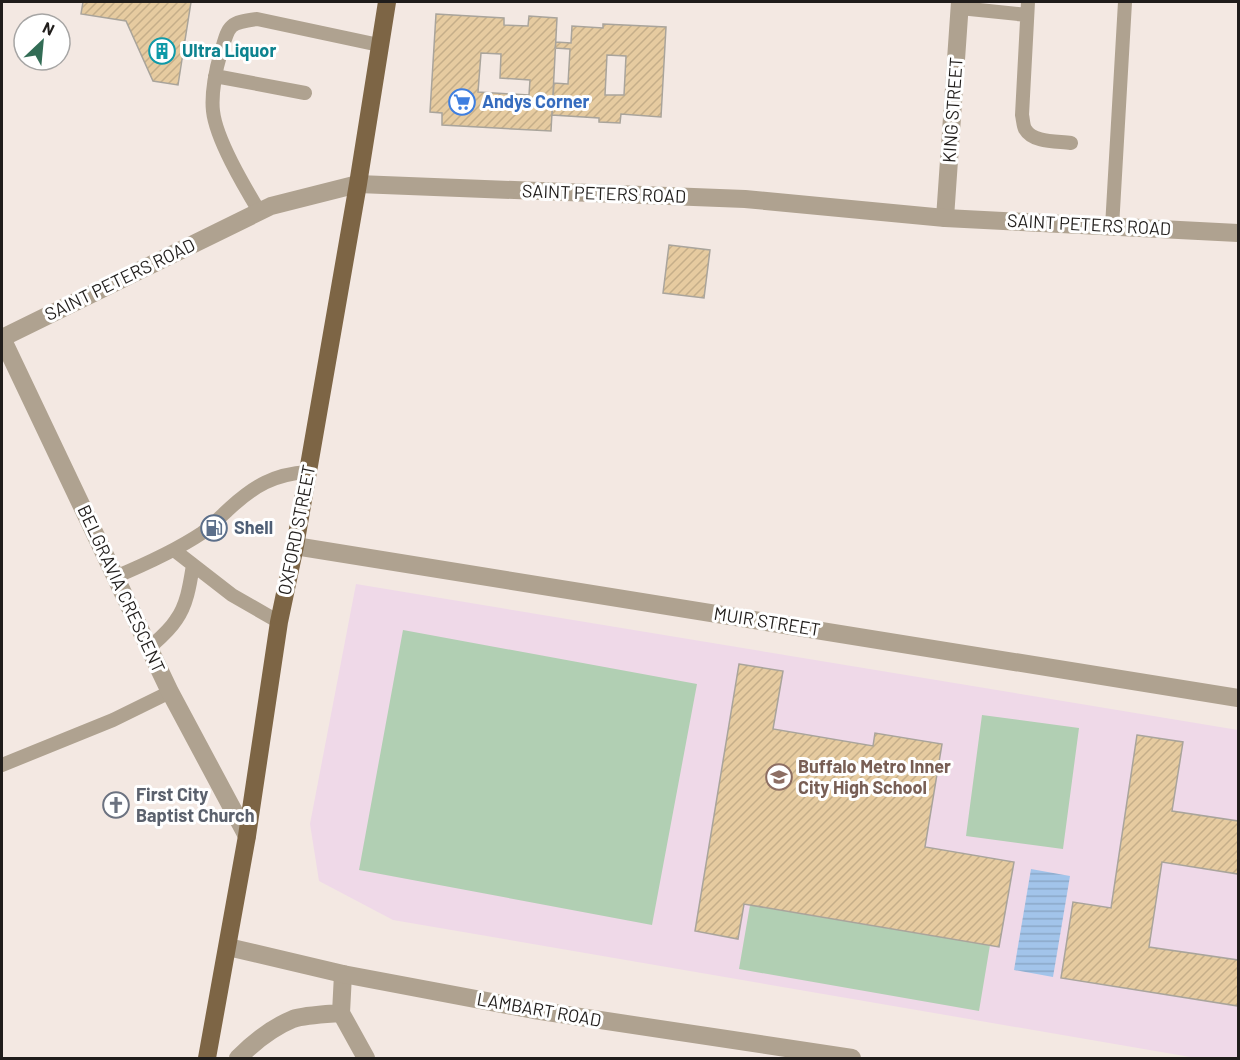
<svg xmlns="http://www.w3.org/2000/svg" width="1240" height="1060" viewBox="0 0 1240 1060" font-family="Barlow,sans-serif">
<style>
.education{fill:#efd9e8}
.garden{fill:#b1cfb3}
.water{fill:url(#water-rules)}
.building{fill:url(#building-hatch);stroke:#a9a49b;stroke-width:1.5;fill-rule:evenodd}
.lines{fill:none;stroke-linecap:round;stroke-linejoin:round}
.service{stroke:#afa290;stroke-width:14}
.minor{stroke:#afa290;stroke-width:18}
.tertiary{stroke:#afa290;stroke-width:18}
.primary{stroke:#7d6545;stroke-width:18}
.labels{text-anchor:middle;stroke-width:6;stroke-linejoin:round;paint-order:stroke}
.culture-label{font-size:18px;font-weight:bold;fill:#0d838f;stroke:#fff;text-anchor:start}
.shop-label{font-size:18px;font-weight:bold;fill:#366cbe;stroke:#fff;text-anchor:start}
.street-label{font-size:18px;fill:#201d1b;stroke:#fff}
.service-label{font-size:18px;font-weight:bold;fill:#4e5e75;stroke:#fff;text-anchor:start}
.education-label{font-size:18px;font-weight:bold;fill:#785e54;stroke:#fff;text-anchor:start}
.worship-label{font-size:18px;font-weight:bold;fill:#5b616d;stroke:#fff;text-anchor:start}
</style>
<defs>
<pattern id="water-rules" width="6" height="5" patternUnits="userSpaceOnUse" patternTransform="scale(1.5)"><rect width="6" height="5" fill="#a2c4ea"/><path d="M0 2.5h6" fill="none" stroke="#8ba8c8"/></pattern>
<pattern id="building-hatch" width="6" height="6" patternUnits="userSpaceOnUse" patternTransform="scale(1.5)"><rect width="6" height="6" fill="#e6cba0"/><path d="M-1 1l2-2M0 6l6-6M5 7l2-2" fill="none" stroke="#c5ae89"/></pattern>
</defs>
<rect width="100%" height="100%" fill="#f3e8e2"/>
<path class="education" d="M356 584 1238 730V1058H1196L393 920 319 881 310 824Z"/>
<path class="garden" d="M403 630 697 684 652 925 359 870Z
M982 715 1079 728 1063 849 966 836Z
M750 905 990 945 979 1011 739 969Z"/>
<path class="water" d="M1031 869 1070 876 1053 977 1014 970Z"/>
<path class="building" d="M83 2H191L178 85 153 81 126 21 81 14Z
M436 14 504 18V25L528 26 529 16 557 18 551 131 442 125V113L430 112ZM481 53 501 54 500 78 530 80 529 95 478 92Z
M603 24 666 27 661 117 621 114 620 123 599 122V118L552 115 554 83 568 84 570 49 555 48 556 42 571 43 572 26 603 28ZM607 55 626 56 624 95H605Z
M669 245 710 250 704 298 663 293Z
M739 664 783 671 773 729 873 746 875 733 942 744 925 847 1014 862 999 947 744 904 738 939 695 931Z
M1137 735 1183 742 1172 811 1238 821V874L1162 862 1149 947 1238 960V1006L1061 978 1073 902 1111 908Z"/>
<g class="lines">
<path class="service" d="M1028 2 1022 115C1023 119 1023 125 1025 129 1033 143 1057 141 1071 143
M960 8 1027 15
M215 76 305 93
M259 211C244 186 216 139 213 111 211 94 216 68 221 52 229 25 228 23 257 19L379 45
M1112 227 1125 2
M174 550 232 595 279 622
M115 577C146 564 175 551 202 533 212 526 221 516 230 508 254 486 274 474 308 472
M149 648C159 639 169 631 176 620 187 605 190 584 193 565
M2 765 113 720 170 692"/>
<path class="minor" d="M945 218 960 2
M2 338 170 692 247 836
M295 546 1238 698
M343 974 341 1013 366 1058
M238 1058C254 1042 271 1028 293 1019 304 1015 328 1014 341 1013"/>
<path class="tertiary" d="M2 338 271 206 358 184 745 199 945 218 1238 233
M228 947 343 974 534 1010 852 1058"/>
<path class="primary" d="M207 1058 247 836 279 622 295 546 358 184 387 2"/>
</g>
<defs>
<g id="building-ring" transform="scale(1.35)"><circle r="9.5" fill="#fff" stroke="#0f9aa8" stroke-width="1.5"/><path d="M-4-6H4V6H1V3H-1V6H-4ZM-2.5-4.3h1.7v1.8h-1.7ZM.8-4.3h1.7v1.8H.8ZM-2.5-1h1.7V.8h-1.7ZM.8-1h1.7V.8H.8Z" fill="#0f9aa8"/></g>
<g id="supermarket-ring" transform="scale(1.35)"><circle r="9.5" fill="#fff" stroke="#3f7fe0" stroke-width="1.5"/><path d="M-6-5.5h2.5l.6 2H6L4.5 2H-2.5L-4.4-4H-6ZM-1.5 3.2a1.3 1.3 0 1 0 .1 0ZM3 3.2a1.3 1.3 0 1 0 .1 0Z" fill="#3f7fe0"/></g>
<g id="fuel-ring" transform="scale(1.35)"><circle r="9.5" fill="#fff" stroke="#5c6f8a" stroke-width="1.5"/><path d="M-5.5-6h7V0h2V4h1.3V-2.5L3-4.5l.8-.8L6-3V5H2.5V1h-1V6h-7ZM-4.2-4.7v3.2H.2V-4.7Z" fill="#5c6f8a"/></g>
<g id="school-ring" transform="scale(1.35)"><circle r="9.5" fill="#fff" stroke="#8d6e63" stroke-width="1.5"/><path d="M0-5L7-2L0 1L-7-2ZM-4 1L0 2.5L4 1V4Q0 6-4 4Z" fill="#8d6e63"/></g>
<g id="church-ring" transform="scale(1.35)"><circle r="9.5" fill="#fff" stroke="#6b7280" stroke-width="1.5"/><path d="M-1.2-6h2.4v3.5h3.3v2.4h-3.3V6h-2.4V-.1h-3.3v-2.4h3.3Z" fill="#6b7280"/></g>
</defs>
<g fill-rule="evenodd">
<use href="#building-ring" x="162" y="51"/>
<use href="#supermarket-ring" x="462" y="102"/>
<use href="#fuel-ring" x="214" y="528"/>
<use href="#school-ring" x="779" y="777"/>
<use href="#church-ring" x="116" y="805"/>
</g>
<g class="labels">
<g class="culture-label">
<text x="182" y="57">Ultra Liquor</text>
</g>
<g class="shop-label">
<text x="482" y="108">Andys Corner</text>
</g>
<g class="street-label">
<text transform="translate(953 110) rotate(-86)" y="6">KING STREET</text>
<text transform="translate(604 194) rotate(2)" y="6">SAINT PETERS ROAD</text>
<text transform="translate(1089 225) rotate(3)" y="6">SAINT PETERS ROAD</text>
<text transform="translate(120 280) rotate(-26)" y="6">SAINT PETERS ROAD</text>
<text transform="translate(297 530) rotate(-79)" y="6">OXFORD STREET</text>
<text transform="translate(121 589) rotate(65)" y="6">BELGRAVIA CRESCENT</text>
<text transform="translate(767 622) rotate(9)" y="6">MUIR STREET</text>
<text transform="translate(539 1010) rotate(10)" y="6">LAMBART ROAD</text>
</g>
<g class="service-label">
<text x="234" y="534">Shell</text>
</g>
<g class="education-label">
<text x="798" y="773">Buffalo Metro Inner<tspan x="798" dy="21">City High School</tspan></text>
</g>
<g class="worship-label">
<text x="136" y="801">First City<tspan x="136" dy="21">Baptist Church</tspan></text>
</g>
</g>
<rect width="1240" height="1060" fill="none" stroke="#201d1b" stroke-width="6"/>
<g transform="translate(42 42) rotate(26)"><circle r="28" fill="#ffffff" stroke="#a6a5a4" stroke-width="1.5"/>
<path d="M0-4.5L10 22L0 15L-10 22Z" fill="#326c55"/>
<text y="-9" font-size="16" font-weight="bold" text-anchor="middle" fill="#201d1b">N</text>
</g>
</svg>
